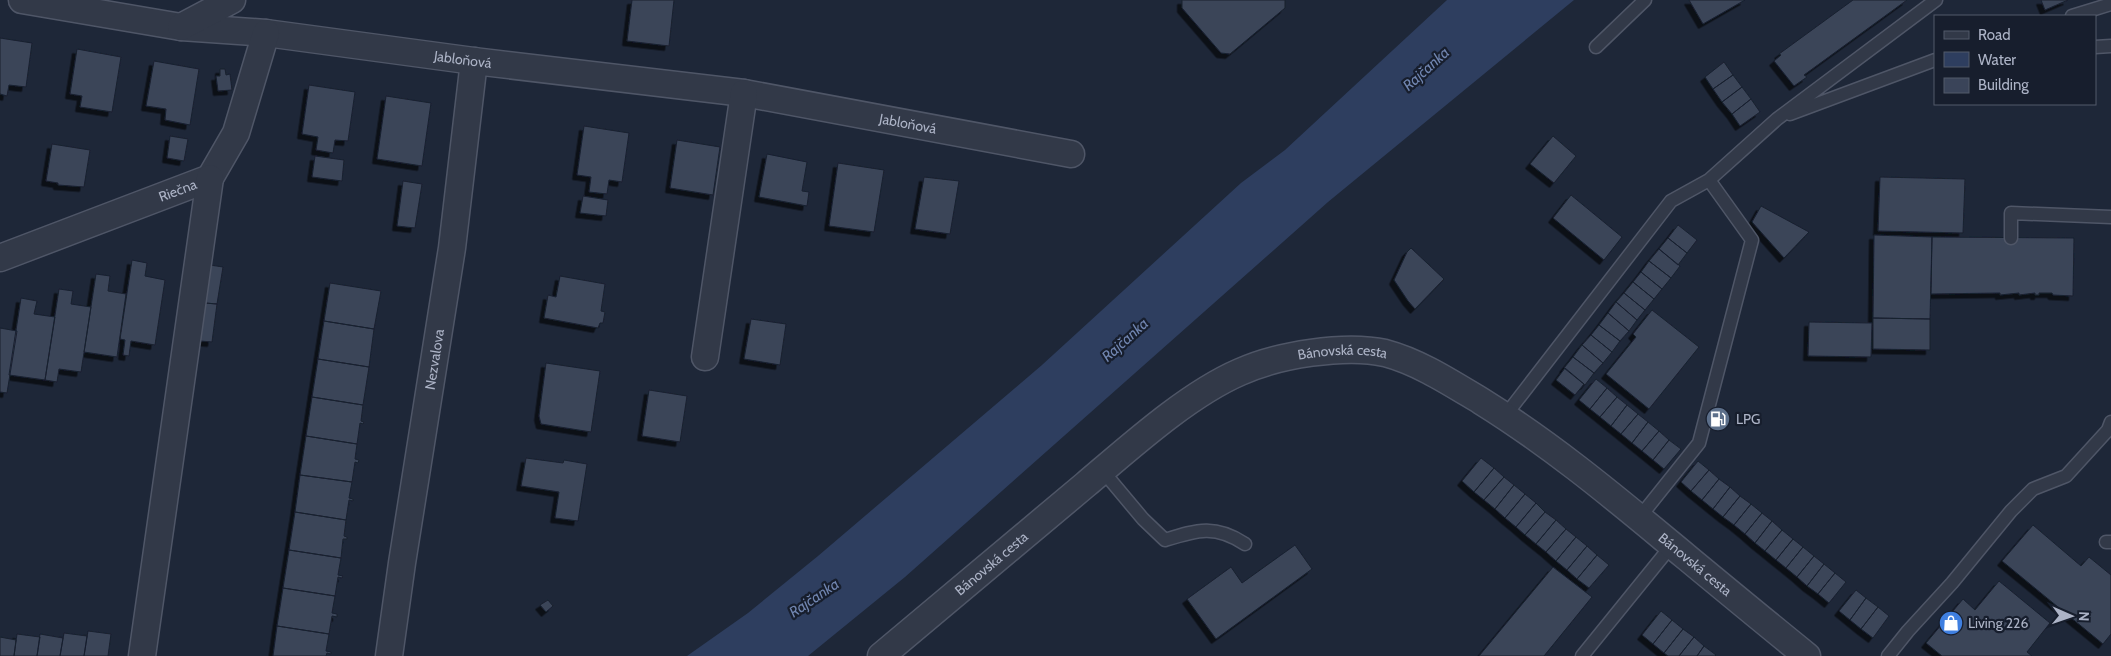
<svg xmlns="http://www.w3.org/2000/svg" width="2111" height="656" viewBox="0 0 2111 656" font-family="Cabin,sans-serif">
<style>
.water{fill:#2e3e5f}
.building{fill:#3a4459;stroke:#19202f;filter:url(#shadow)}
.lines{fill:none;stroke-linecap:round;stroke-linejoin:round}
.service-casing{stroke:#4f5667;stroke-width:15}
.minor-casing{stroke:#4f5667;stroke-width:29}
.service{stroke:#323948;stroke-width:12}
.minor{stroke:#323948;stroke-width:26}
.labels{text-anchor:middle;stroke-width:4.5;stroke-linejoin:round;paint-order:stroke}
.street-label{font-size:14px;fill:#acb3c6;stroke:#171e2d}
.poi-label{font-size:14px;fill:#acb3c6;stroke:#171e2d;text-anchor:start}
.water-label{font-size:15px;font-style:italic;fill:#7186b1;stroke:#171e2d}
</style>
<defs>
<filter id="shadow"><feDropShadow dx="-4.5" dy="4.5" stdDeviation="0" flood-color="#0009"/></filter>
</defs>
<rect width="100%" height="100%" fill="#1e2738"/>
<path class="water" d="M1447 0H1574L1328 202 905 577 808 656H687L748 613 818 556 1042 365 1241 183 1285 150Z"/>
<path class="building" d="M632 0H674L669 46 627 41Z
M1182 0H1285V8L1230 54 1221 53 1182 8Z
M1689 0H1745L1703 24Z
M1853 0H1907L1804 75 1807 77 1794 86 1774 61 1781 55 1779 54Z
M2041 0H2068L2045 10Z
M0 38 32 43 26 87 9 85 7 96 0 94Z
M77 49 121 57 112 112 80 107 82 96 70 94Z
M154 61 199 69 190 125 165 120 166 109 146 106Z
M1724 62 1733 75 1713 89 1705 77Z
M220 69H225L226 75 230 74 232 90 218 91 216 76H220Z
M1733 75 1742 87 1722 102 1713 89Z
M309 85 355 92 348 141 335 140 333 153 316 150 318 137 302 134Z
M1742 87 1751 99 1732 114 1722 102Z
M386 96 431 103 422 166 377 159Z
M1751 99 1760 112 1740 126 1732 114Z
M584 126 629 133 622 182 609 180 607 194 589 192 591 177 577 175Z
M170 136 188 139 184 161 167 158Z
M1553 136 1576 156 1554 183 1530 164Z
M677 140 720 147 713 195 670 188Z
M52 144 90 150 84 187 58 185V183L46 181Z
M767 154 807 162 802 191 809 192 807 206 759 197Z
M315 156 344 160 342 181 312 177Z
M838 163 884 170 874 232 829 226Z
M924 177 959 181 950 234 915 229Z
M1880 177 1965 179 1963 233 1878 231Z
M403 181 422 184 415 228 397 226Z
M1571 195 1622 237 1604 260 1553 218Z
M583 196 608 200 606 216 580 213Z
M1761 206 1809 232 1784 258 1752 222Z
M1678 225 1697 240 1687 253 1668 238Z
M1874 235 1932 237 1930 319 1873 318Z
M1932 237 2074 238 2073 296 2053 295 2052 293H2039V295H2035V293L2019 295V293L2000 295V293L1931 294Z
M1668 238 1687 253 1678 265 1659 249Z
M1411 248 1444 279 1415 309 1408 301 1394 280 1407 252Z
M1659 249 1680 266 1671 278 1649 261Z
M132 260 147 263 145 276 165 280 155 345 131 341 129 356 123 355 125 340 120 339Z
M1649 261 1671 278 1662 289 1641 272Z
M210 265 223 267 217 304 205 303Z
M1641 272 1662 289 1654 299 1633 282Z
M96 274 110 276 108 291 126 294 117 357 84 352Z
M560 276 605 284 601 311 605 312 603 323H600L598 328 544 318 548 295 556 297Z
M1633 282 1654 299 1645 310 1624 293Z
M330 283 381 291 374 329 324 321Z
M59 289 73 291 71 304 91 307 81 372 59 369 57 382 45 380Z
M1624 293 1645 310 1637 320 1616 302Z
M21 298 37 301 34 314 55 317 45 380 9 375Z
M1616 302 1637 320 1629 331 1608 313Z
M205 303 217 304 212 342 200 341Z
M1652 310 1699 347 1649 409 1606 374 1636 337 1633 334Z
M1608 313 1629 331 1620 341 1599 325Z
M1873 318 1930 319V350L1873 349Z
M751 319 786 324 780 365 744 359Z
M324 321 374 329 369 367 318 359Z
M1809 322 1872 323 1871 357 1808 356Z
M1599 325 1620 341 1612 352 1591 335Z
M0 328 17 331 7 393 0 392Z
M1591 335 1612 352 1603 363 1582 345Z
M1582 345 1603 363 1594 373 1573 357Z
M1573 357 1594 373 1585 385 1564 368Z
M318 359 369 367 363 405 312 397Z
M546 363 600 371 591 432 541 424 539 416Z
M1565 368 1584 384 1575 395 1556 380Z
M1596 379 1607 388 1590 409 1579 400Z
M1607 388 1617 397 1600 417 1590 409Z
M649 390 687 396 680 442 642 436Z
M312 397 363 405 361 421 364 422 363 424 360 423 357 444 306 436Z
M1617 397 1627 405 1611 426 1600 417Z
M1627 405 1638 414 1621 434 1611 426Z
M1638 414 1648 422 1632 443 1621 434Z
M1648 422 1659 431 1642 451 1632 443Z
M1659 431 1669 440 1653 460 1642 451Z
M306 436 357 444 355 459 359 460 358 463 355 462 352 482 300 475Z
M1669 440 1681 449 1664 469 1653 460Z
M526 458 563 463 564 460 587 464 578 521 555 518 559 492 521 486Z
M1481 458 1494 468 1474 492 1462 481Z
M1698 461 1709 470 1691 491 1681 482Z
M1494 468 1504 477 1484 500 1474 492Z
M1709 470 1719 479 1702 500 1691 491Z
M300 475 352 482 349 498 353 499V501L349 500 346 520 295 512Z
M1504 477 1514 485 1495 509 1484 500Z
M1719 479 1730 487 1713 509 1702 500Z
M1514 485 1525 494 1505 518 1495 509Z
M1730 487 1740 496 1723 517 1713 509Z
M1525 494 1536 503 1516 527 1505 518Z
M1740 496 1751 504 1734 525 1723 517Z
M1536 503 1545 512 1525 535 1516 527Z
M1751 504 1762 513 1745 534 1734 525Z
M295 512 346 520 344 536 347 537V539H343L341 558 289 550Z
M1545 512 1556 520 1536 544 1525 535Z
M1762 513 1772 521 1755 543 1745 534Z
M1556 520 1566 529 1546 552 1536 544Z
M1772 521 1782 530 1765 551 1755 543Z
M2033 525 2081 566 2089 557 2111 575V634L2103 644 2002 561Z
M1566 529 1576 537 1556 561 1546 552Z
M1782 530 1793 539 1776 560 1765 551Z
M1576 537 1587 546 1567 570 1556 561Z
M1793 539 1803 547 1786 568 1776 560Z
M1295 545 1312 569 1216 639 1187 599 1231 567 1242 583Z
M1587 546 1597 555 1577 579 1567 570Z
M1803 547 1814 556 1797 577 1786 568Z
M289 550 341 558 338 575 343 576 342 578 338 577 335 596 283 588Z
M1597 555 1609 565 1589 588 1577 579Z
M1814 556 1824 564 1807 586 1797 577Z
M1824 564 1835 573 1818 594 1807 586Z
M1553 567 1592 597 1544 656H1479Z
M1835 573 1846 582 1829 603 1818 594Z
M1999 581 2050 623 2027 652 2032 656H1942L1926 643 1963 599 1975 610Z
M283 588 335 596 332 613 337 614V617L332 616 329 634 277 626Z
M1856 590 1866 598 1850 620 1839 611Z
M1866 598 1878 607 1861 629 1850 620Z
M548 600 553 606 546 612 540 605Z
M1878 607 1889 616 1873 638 1861 629Z
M1661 611 1672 620 1653 644 1642 635Z
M1672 620 1683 629 1664 653 1653 644Z
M277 626 329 634 326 651 331 652V654L327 653 326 656H273Z
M1683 629 1694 637 1679 656H1668L1664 653Z
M88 631 111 634 108 656H84Z
M64 633 87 636 84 656H60Z
M17 634 40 637 37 656H14Z
M40 634 63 638 60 656H37Z
M0 637 16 640 14 656H0Z
M1694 637 1704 646 1697 656H1679Z
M1704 646 1716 655 1715 656H1697Z"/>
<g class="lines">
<g class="service-casing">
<path id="service" d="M2072 16 2111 4
M1596 47 1645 0
M2095 47 2111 46
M1790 114 1935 60
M2011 238V213L2111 217
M1505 416 1671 201 1709 180 1777 119 1936 0
M1102 470 1143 519 1165 540C1197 530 1215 524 1245 544
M1639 518 1699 443 1752 240 1709 180
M2106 542H2111
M1582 656 1672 545
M1888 656 1908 631 1952 583 2011 511 2033 489 2066 476 2108 430 2111 422"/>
</g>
<g class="minor-casing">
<g id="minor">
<path id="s1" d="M22 0 181 27 266 33 474 61 744 93 1071 154"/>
<path d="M181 27 232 0"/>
<path id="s2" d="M0 258 210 178 236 133 266 33"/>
<path d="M705 357 744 93"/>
<path d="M142 656 210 178"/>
<path id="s3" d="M389 656 402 563 452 248 474 61"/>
<path id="s4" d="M881 656C949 599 1017 542 1085 485 1130 447 1187 395 1240 372 1277 355 1345 344 1385 353 1419 362 1451 383 1481 401 1547 442 1607 491 1667 541 1713 579 1760 618 1807 656"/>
</g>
</g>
<use href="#service" class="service"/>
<use href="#minor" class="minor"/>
</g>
<defs>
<g id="fuel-disc" transform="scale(1.25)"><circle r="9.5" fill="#5c6f8a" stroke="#171e2d"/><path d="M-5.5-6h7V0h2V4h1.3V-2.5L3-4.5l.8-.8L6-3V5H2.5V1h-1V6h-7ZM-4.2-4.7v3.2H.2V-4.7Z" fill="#fff"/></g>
<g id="shop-disc" transform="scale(1.25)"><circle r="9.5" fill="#3f7fe0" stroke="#171e2d"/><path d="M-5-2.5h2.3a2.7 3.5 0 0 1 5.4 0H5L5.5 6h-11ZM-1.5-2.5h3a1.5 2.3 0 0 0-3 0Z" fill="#fff"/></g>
</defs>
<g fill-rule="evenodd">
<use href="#fuel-disc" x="1718" y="419"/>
<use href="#shop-disc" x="1951" y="623"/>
</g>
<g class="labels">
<g class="street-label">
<text dy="5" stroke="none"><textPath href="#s1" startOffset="445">Jabloňová</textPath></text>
<text dy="5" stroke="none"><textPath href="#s1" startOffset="895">Jabloňová</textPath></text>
<text dy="5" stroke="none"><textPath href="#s2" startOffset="190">Riečna</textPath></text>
<text dy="5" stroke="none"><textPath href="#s4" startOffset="564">Bánovská cesta</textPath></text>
<text dy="5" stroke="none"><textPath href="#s3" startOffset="300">Nezvalova</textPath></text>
<text dy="5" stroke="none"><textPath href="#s4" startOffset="144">Bánovská cesta</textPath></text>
<text dy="5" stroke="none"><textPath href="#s4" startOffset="984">Bánovská cesta</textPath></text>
</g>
<g class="poi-label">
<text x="1736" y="424">LPG</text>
<text x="1968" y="628">Living 226</text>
</g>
<g class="water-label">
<text transform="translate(1426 69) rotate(-42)" y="5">Rajčanka</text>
<text transform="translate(1125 340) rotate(-42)" y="5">Rajčanka</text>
<text transform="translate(814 598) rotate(-34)" y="5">Rajčanka</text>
</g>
</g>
<rect x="1934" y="15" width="162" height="90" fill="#171e2d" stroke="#535a6a"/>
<rect x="1944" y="31" width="25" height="8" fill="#323948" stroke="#535a6a"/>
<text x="1978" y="40" font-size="15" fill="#acb3c6">Road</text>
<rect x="1944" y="52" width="25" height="15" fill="#2e3e5f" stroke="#535a6a"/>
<text x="1978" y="65" font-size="15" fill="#acb3c6">Water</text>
<rect x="1944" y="78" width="25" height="15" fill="#3a4459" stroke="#535a6a"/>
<text x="1978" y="90" font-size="15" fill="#acb3c6">Building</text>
<g transform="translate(2071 616) rotate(92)" stroke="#171e2d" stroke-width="4" paint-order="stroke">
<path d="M0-4L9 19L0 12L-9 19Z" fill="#acb3c6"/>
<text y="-8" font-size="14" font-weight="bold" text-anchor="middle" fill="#acb3c6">N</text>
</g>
</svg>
